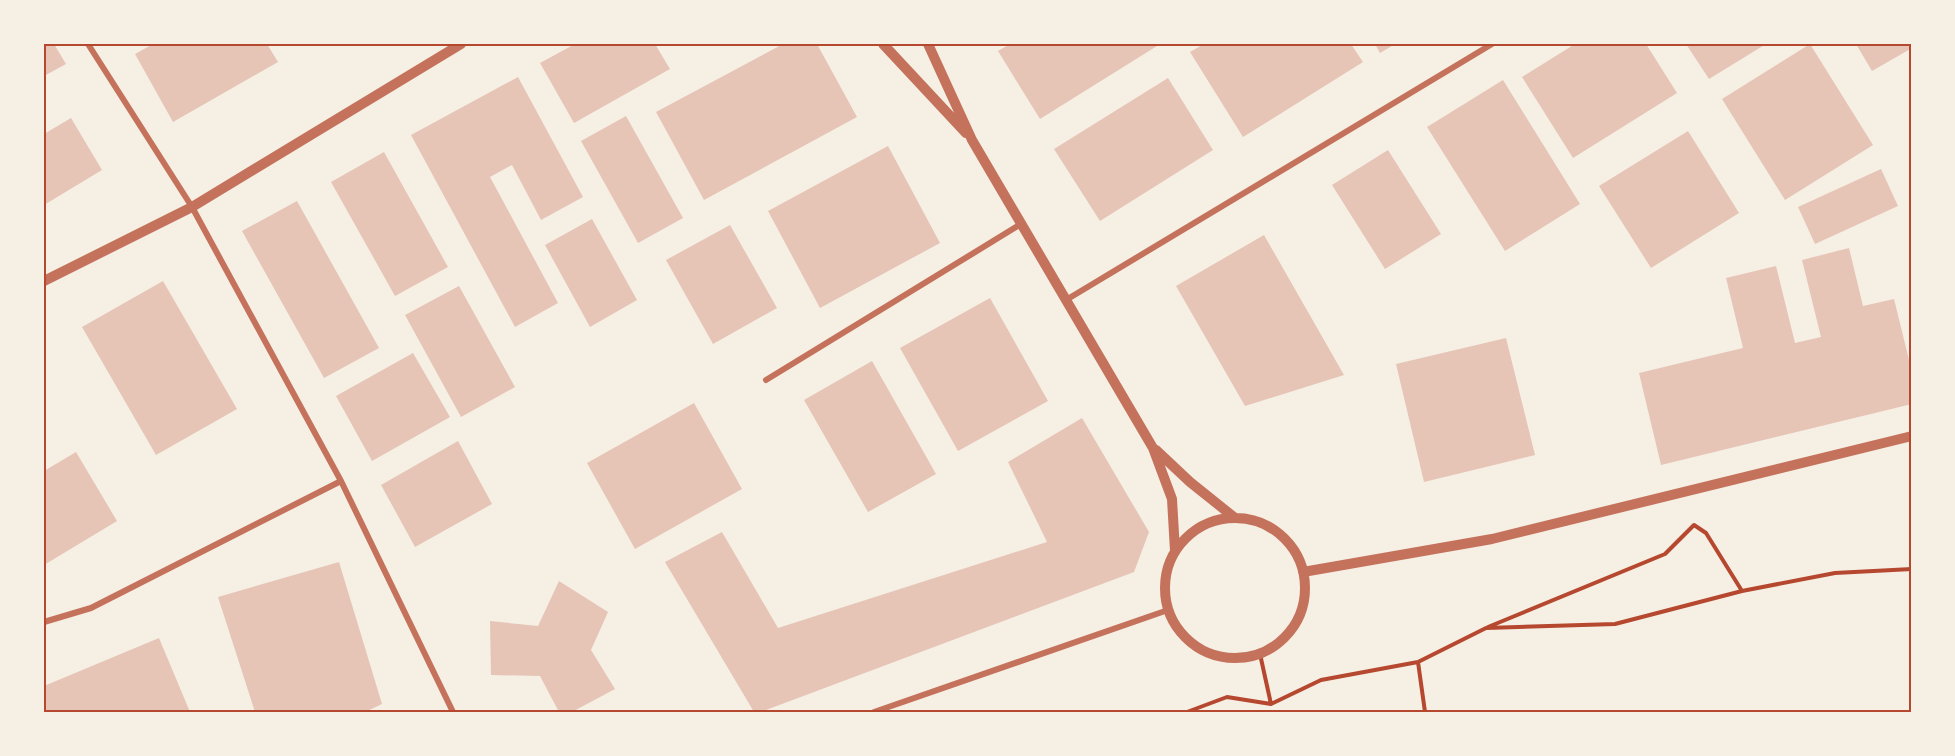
<svg xmlns="http://www.w3.org/2000/svg" width="1955" height="756" viewBox="0 0 1955 756" font-family="Overpass,sans-serif">
<style>
.building{fill:#e6c5b7}
.lines{fill:none;stroke-linecap:round;stroke-linejoin:round}
.path{stroke:#b5482f;stroke-width:4}
.minor{stroke:#c5725c;stroke-width:6}
.tertiary{stroke:#c5725c;stroke-width:10}
.neatline{fill:none;stroke:#b5482f;stroke-width:2}
</style>
<rect width="100%" height="100%" fill="#f6efe4"/>
<path class="building" d="M44 44H54L66 64 44 76Z
M153 44H267L278 62 173 122 135 54Z
M575 44H655L670 69 574 123 540 63Z
M783 44H817L857 117 704 200 656 112Z
M1010 44H1155L1157 46 1040 119 998 51Z
M1204 44H1351L1363 62 1243 137 1190 52Z
M1375 44H1395L1380 53Z
M1575 44H1646L1677 93 1573 158 1522 77Z
M1686 44H1766L1709 79Z
M1810 44 1873 145 1785 200 1722 99Z
M1856 44H1912V48L1872 71Z
M518 77 583 197 541 220 512 165 490 177 558 303 515 327 411 135Z
M1168 78 1213 150 1100 221 1054 149Z
M1503 80 1580 204 1505 251 1427 127Z
M626 116 683 218 638 243 581 141Z
M71 118 102 170 44 205V134Z
M1688 131 1739 213 1651 268 1599 186Z
M888 146 940 243 820 308 768 211Z
M1388 150 1441 234 1385 269 1332 185Z
M384 152 448 267 395 296 331 182Z
M1881 169 1898 206 1815 244 1798 207Z
M297 201 379 348 324 378 242 231Z
M592 219 637 300 590 327 545 245Z
M730 225 777 308 713 344 666 260Z
M1264 235 1344 375 1245 406 1176 286Z
M1849 248 1863 306 1894 299 1912 372V404L1661 465 1639 373 1743 348 1726 278 1776 266 1795 343 1821 337 1802 260Z
M163 281 237 409 156 455 82 327Z
M459 286 515 387 461 417 405 315Z
M990 298 1048 401 958 451 900 348Z
M1506 338 1535 455 1424 482 1396 364Z
M413 353 450 417 372 461 336 396Z
M872 361 936 474 868 512 804 400Z
M694 403 742 489 635 549 587 463Z
M1082 418 1149 532 1134 572 761 712H754L665 562 722 532 778 628 1047 542 1008 462Z
M458 441 492 504 415 547 381 485Z
M76 452 117 521 44 565V471Z
M339 562 382 704 365 712H255L218 597Z
M559 581 608 612 591 650 615 689 572 712H559L540 676 491 675 490 621 538 626Z
M159 638 190 712H44V686Z"/>
<g class="lines">
<path class="path" d="M1488 627 1665 554 1694 525 1706 533 1742 591
M1260 654 1271 704
M1418 662 1425 712
M1187 712 1227 697 1271 704 1321 680 1418 662 1486 628 1615 624 1742 591 1835 573 1912 569
M1532 712H1547"/>
<path class="minor" d="M88 44 192 207 341 481 453 712
M1066 300 1492 44
M766 380 1021 224
M44 622 91 608 341 481
M874 712 1168 610"/>
<path class="tertiary" d="M883 44 966 133
M928 44 972 140 1153 448 1172 499 1175 551
M44 281 192 207 461 44
M1156 450 1190 482 1235 518
M1165 588a70 70 0 1 1 140 0a70 70 0 1 1-140 0Z
M1303 572 1492 539 1912 436"/>
</g>
<rect width="1955" height="756" fill="none" stroke="#f6efe4" stroke-width="90"/>
<rect x="45" y="45" width="1865" height="666" class="neatline"/>
</svg>
